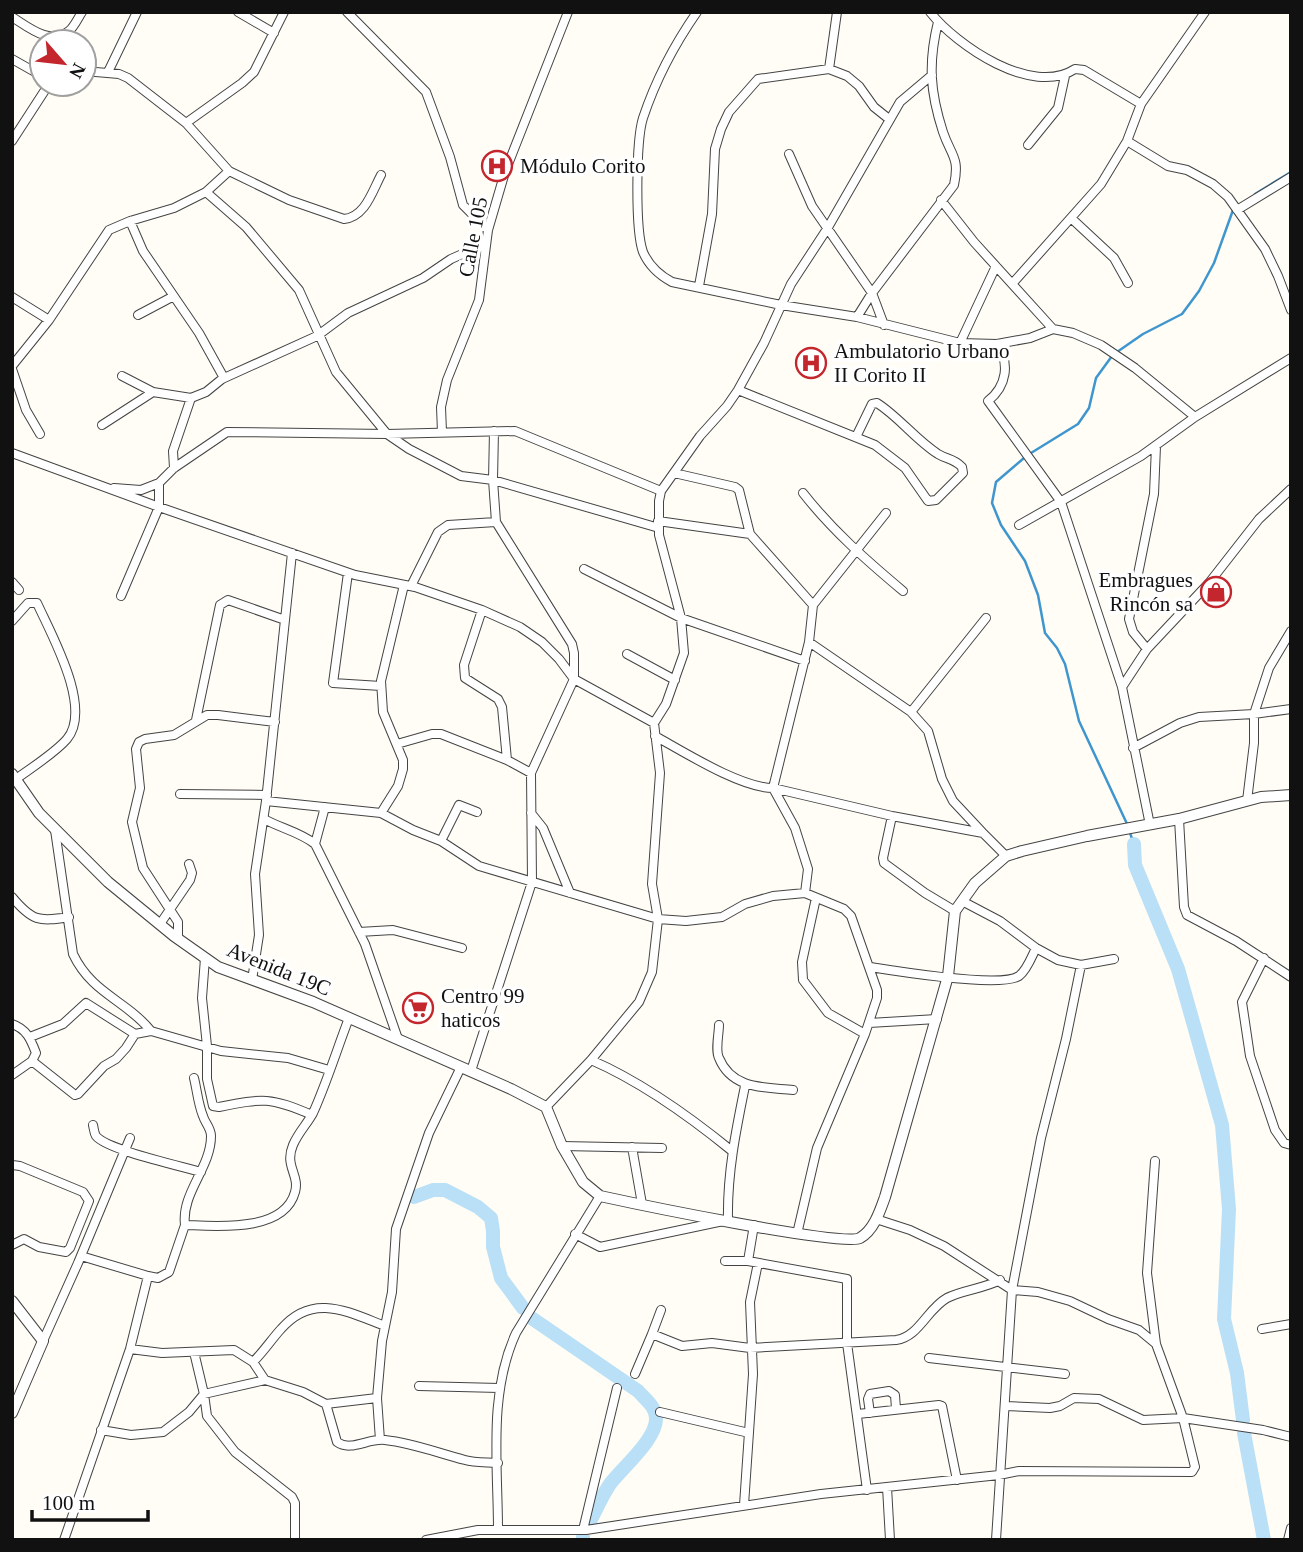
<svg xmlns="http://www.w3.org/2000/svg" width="1303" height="1552" viewBox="0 0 1303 1552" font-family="Georgia,serif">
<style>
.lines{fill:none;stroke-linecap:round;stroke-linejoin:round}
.stream{stroke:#3f96cf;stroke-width:2.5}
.river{stroke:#b9e0f7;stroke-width:14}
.minor-casing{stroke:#444;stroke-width:10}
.tertiary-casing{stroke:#444;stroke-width:12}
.minor{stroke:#fff;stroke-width:8}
.tertiary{stroke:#fff;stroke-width:10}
.labels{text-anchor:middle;stroke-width:7;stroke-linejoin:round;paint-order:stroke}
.poi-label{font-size:21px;fill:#111;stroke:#fff;text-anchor:start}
.street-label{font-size:21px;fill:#111;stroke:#fff}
</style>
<rect width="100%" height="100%" fill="#fffdf5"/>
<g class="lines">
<path class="stream" d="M1255 194 1291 172
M1117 352 1143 334 1182 314 1199 291 1214 263 1233 210
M1031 453 1078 424 1089 408 1096 378 1112 356
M1024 458 996 482 992 503 1001 525 1025 561 1038 595 1045 633 1057 648 1065 664 1079 721 1128 826
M1130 833 1134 844"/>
<path class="river" d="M1134 844 1135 865 1178 969 1222 1125 1229 1209 1224 1319 1237 1373 1243 1420
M414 1197 433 1190H445L478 1207 491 1218 493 1231V1247L501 1278 523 1308
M533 1319 638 1391C645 1399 656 1407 656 1418 657 1439 622 1468 610 1484 601 1497 595 1513 587 1527
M1244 1433 1264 1540
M583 1540V1537"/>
<g class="minor-casing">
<path id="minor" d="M238 12 274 33
M347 12 426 92 450 157 463 205 488 230
M697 12C674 45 656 79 643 118 636 140 635 230 643 252 649 266 659 275 672 282L781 305 857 317 960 343 997 344 1030 338 1053 329
M930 12C957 46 1032 97 1075 69L1084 70 1141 104 1205 12
M12 17C28 27 50 46 69 31 74 27 78 18 82 12
M12 59 42 76
M829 69 837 12
M84 71 119 74 128 78 186 123 229 171 289 200 344 219C365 217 372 192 381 175
M108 72 137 12
M186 123 242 83 254 72 284 12
M12 141 49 84
M1127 141 1168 166 1187 170 1213 184 1228 197 1265 249 1278 276 1291 310
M1028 145 1058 108 1065 76
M789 154 812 206 872 293 884 325
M206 192 246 227 299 290 336 372 387 434 409 449 461 476 493 480 659 528
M941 200 974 242 1053 329 1073 333 1101 345 1135 368 1195 417
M1237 210 1291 177
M1071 218 1114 258 1128 283
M130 221 143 251 199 333 224 378
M1012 284 1101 184 1127 141 1141 104
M699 286 712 214 715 149 721 129 729 112 758 79 829 69 847 76 859 86 874 107 889 119
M12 297 49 320
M138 315 172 297
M857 317 872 293 954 185C960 157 951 156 943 132 930 92 928 63 938 22
M960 343 996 266
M997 344C1010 363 1007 386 988 401L1061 502 1122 687 1150 825
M12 366 49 320 109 230 130 221 174 208 206 192 229 171
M12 369 26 410 40 434
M122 376 153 392
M738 390 875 445 905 468 928 501 936 500 963 473 962 467C953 458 948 460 938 454 916 440 899 417 877 403L872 404 856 437
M102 425 153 392 191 398 206 392 222 379 317 336 348 313 423 278 451 259 485 244
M442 432 441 407 447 380 479 300 488 230 505 172 568 12
M12 453 159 507 355 575 415 587 482 610 520 627 542 642 559 659 574 679 654 723
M174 468 173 451 191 398
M674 473 735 487 739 490 750 534 813 605 809 642 773 788 795 828 808 869 805 893
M114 488 141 490 159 483 174 468 227 432 387 434 515 431 661 491
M803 493C832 530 866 560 903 591
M658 521 750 534
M1019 525 1141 456 1195 417 1291 358
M584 569 681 618 805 661
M348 573 333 683 381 686
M12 582 19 590
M411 586 438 532 448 525 496 522
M121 596 159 507V483
M813 605 886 513
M482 610 464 665 465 678 498 699 502 707 507 760
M12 621 28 603H37C51 634 93 708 67 739 55 753 31 768 16 779
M809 642 911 712 928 731 942 779 953 801 982 832
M1147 649 1209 583 1259 519 1291 489
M627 654 675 680
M1122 687 1147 649 1133 632 1129 619 1154 494 1156 446
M911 712 986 618
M196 720 220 605 228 600 285 620
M655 736C684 752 741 788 773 788L892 816 983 833 1006 856
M397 744 432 734H441L507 760 531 773
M1133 748 1180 723 1199 717 1254 714 1291 709
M180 794 267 795
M266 801 381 813 413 830 441 841 479 866 658 919 686 921 722 917 745 904 773 896 805 893 844 909 851 916 877 990V998L865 1034 817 1148 797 1234
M1247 801 1254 743V714L1269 668 1291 631
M381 813 398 786 403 769V760L383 712 381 681 404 585
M531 813 543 828 570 893
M892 816 883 858 884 863 925 893 955 911
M264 819C280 828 300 832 315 844L365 944 398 1039
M1179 819 1184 907 1187 915 1236 941 1291 977
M55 830 73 954C92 994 126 1000 151 1031L221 1051 288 1058 329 1070
M441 841 459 805 477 812
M315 844 325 807
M12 897C32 921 39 922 69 917
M816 898 802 962 803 980 828 1013 865 1034
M962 901 1000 921 1036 948 1058 960 1081 965 1114 959
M160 924 190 880 192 873 189 864
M359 932 393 930 462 948
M178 939V922L143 868 132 822 140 788 136 749 139 742 145 739 174 735 207 715H218L275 722
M205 958 202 998 207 1046V1079L213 1106 219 1107C264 1098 270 1097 312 1115
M1264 958 1242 1002 1250 1056 1275 1130 1284 1143 1291 1145
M870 967C895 971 1001 988 1019 976 1027 970 1032 956 1036 948
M252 980 259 935 255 874 266 801 292 553
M869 1023 937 1019
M12 1024C27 1029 31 1040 36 1053L32 1061 12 1075
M719 1025C719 1034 715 1050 719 1058 732 1090 765 1087 793 1090
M30 1037 63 1024 86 1003 135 1034 151 1031
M591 1060C642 1082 689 1116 732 1151
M32 1061 75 1095 78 1094 104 1066 116 1059 126 1048 135 1034
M471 1071 532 882 531 773 574 679V653L572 644 496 522 493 480 494 431
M546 1107 591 1060 639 1002 652 972 658 919 652 884 660 773 654 723 666 704 684 653 681 618 659 535V501L661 491 700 436 727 406 738 390 764 343 791 284 827 229 900 102 932 75
M93 1125C94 1129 94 1133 96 1136 107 1150 181 1166 201 1172
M562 1146 662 1148
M632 1147 642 1204
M12 1165 20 1166 83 1192 89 1201 70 1248 66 1252 39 1247 24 1239 12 1245
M876 1219 910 1230 944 1246 1012 1290 1038 1292 1070 1301 1108 1319 1139 1330 1156 1344
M185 1225C181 1193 211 1168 211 1136 211 1128 205 1123 203 1116 198 1104 197 1090 194 1078
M575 1234 600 1247 728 1220C727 1174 736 1130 745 1086
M81 1256 148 1276 158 1278 169 1272 185 1225C216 1226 284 1233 295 1192 300 1175 284 1166 293 1145 298 1133 307 1124 313 1113 327 1082 337 1049 349 1018
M725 1261H748L847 1279V1343L867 1490
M748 1261 754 1225
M661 1310 652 1334 682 1346 712 1343 750 1348 896 1340C919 1337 927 1309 947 1298 962 1290 983 1289 1000 1280
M1262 1329 1291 1324
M43 1341 78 1263 130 1138
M130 1349 162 1353 234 1350 253 1362 265 1380 303 1392 326 1404 377 1398
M194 1352 204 1394 207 1416 235 1452 292 1497 295 1503V1540
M929 1358 1065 1374
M253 1362C264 1351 271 1340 281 1329 313 1292 348 1312 385 1326
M635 1374 652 1334
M419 1386 499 1388
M326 1404 337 1442C351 1452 368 1438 385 1440 413 1443 438 1453 465 1460 475 1463 487 1462 498 1463
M1005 1406 1050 1408 1060 1406 1074 1398 1099 1399 1143 1420 1183 1418 1263 1430 1291 1437
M660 1412 749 1433
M870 1413 868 1399 870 1394 889 1391 895 1395 896 1409
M858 1414 939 1405 942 1406 957 1480
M101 1430 131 1435 163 1432 189 1412 204 1394 265 1380
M380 1440 377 1398 382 1341 392 1292 396 1229 429 1133 461 1067
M887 1487 890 1540
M744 1505 753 1374 750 1302 758 1263
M498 1530C498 1464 488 1394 516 1333L600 1196
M583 1530 617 1388
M64 1540 130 1349 148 1276
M426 1540 478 1530H586L821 1494 999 1475 1019 1471 1192 1472 1195 1467 1183 1418 1156 1344 1147 1273 1155 1161
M996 1540 1012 1290 1041 1138 1066 1039 1081 965
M1288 1540 1291 1528"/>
</g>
<g class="tertiary-casing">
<path id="tertiary" d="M12 774 39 813 108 882 174 936 218 967 313 1002 511 1089 546 1107 562 1146 583 1182 600 1196C632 1203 842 1247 860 1238 874 1230 880 1211 885 1197L948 976 955 911 975 883 1006 856 1022 851 1087 836 1179 819 1261 797 1291 795
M12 1301 43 1341 12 1413"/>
</g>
<use href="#minor" class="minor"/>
<use href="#tertiary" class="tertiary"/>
</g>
<defs>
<g id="hospital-ring" transform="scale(1.575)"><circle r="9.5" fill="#fff" stroke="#c4262e" stroke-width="1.5"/><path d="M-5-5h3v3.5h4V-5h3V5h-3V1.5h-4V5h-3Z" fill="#c4262e"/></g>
<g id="shop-ring" transform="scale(1.575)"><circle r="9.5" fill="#fff" stroke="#c4262e" stroke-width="1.5"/><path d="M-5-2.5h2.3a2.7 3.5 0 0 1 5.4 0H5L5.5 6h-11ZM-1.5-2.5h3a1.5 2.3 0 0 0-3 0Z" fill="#c4262e"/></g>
<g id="supermarket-ring" transform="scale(1.575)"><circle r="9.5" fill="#fff" stroke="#c4262e" stroke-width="1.5"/><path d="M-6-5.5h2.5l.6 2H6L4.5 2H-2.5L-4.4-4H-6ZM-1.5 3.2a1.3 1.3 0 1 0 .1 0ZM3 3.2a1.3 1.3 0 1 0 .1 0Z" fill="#c4262e"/></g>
</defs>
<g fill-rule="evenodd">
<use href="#hospital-ring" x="497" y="166"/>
<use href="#hospital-ring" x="811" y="363"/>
<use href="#shop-ring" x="1216" y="592"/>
<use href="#supermarket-ring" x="418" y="1008"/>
</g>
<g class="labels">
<g class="poi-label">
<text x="520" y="173">Módulo Corito</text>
<text x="834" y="358">Ambulatorio Urbano<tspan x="834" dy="24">II Corito II</tspan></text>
<text x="1193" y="587" text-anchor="end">Embragues<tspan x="1193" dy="24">Rincón sa</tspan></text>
<text x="441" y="1003">Centro 99<tspan x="441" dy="24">haticos</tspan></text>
</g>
<g class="street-label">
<text transform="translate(473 237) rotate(-79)" y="7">Calle 105</text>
<text transform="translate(279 969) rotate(22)" y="7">Avenida 19C</text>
</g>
</g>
<rect width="1303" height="1552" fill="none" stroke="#111111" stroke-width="28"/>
<g transform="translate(63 63) rotate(118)"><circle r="33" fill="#ffffff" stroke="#a0a0a0" stroke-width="2"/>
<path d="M0-5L12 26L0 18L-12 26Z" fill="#c4262e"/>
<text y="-10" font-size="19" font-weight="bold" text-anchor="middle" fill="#111111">N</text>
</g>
<path d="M32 1510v10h116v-10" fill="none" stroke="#111111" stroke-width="3.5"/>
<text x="42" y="1510" font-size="21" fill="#111111" stroke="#ffffff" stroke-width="5" paint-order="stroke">100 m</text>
</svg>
